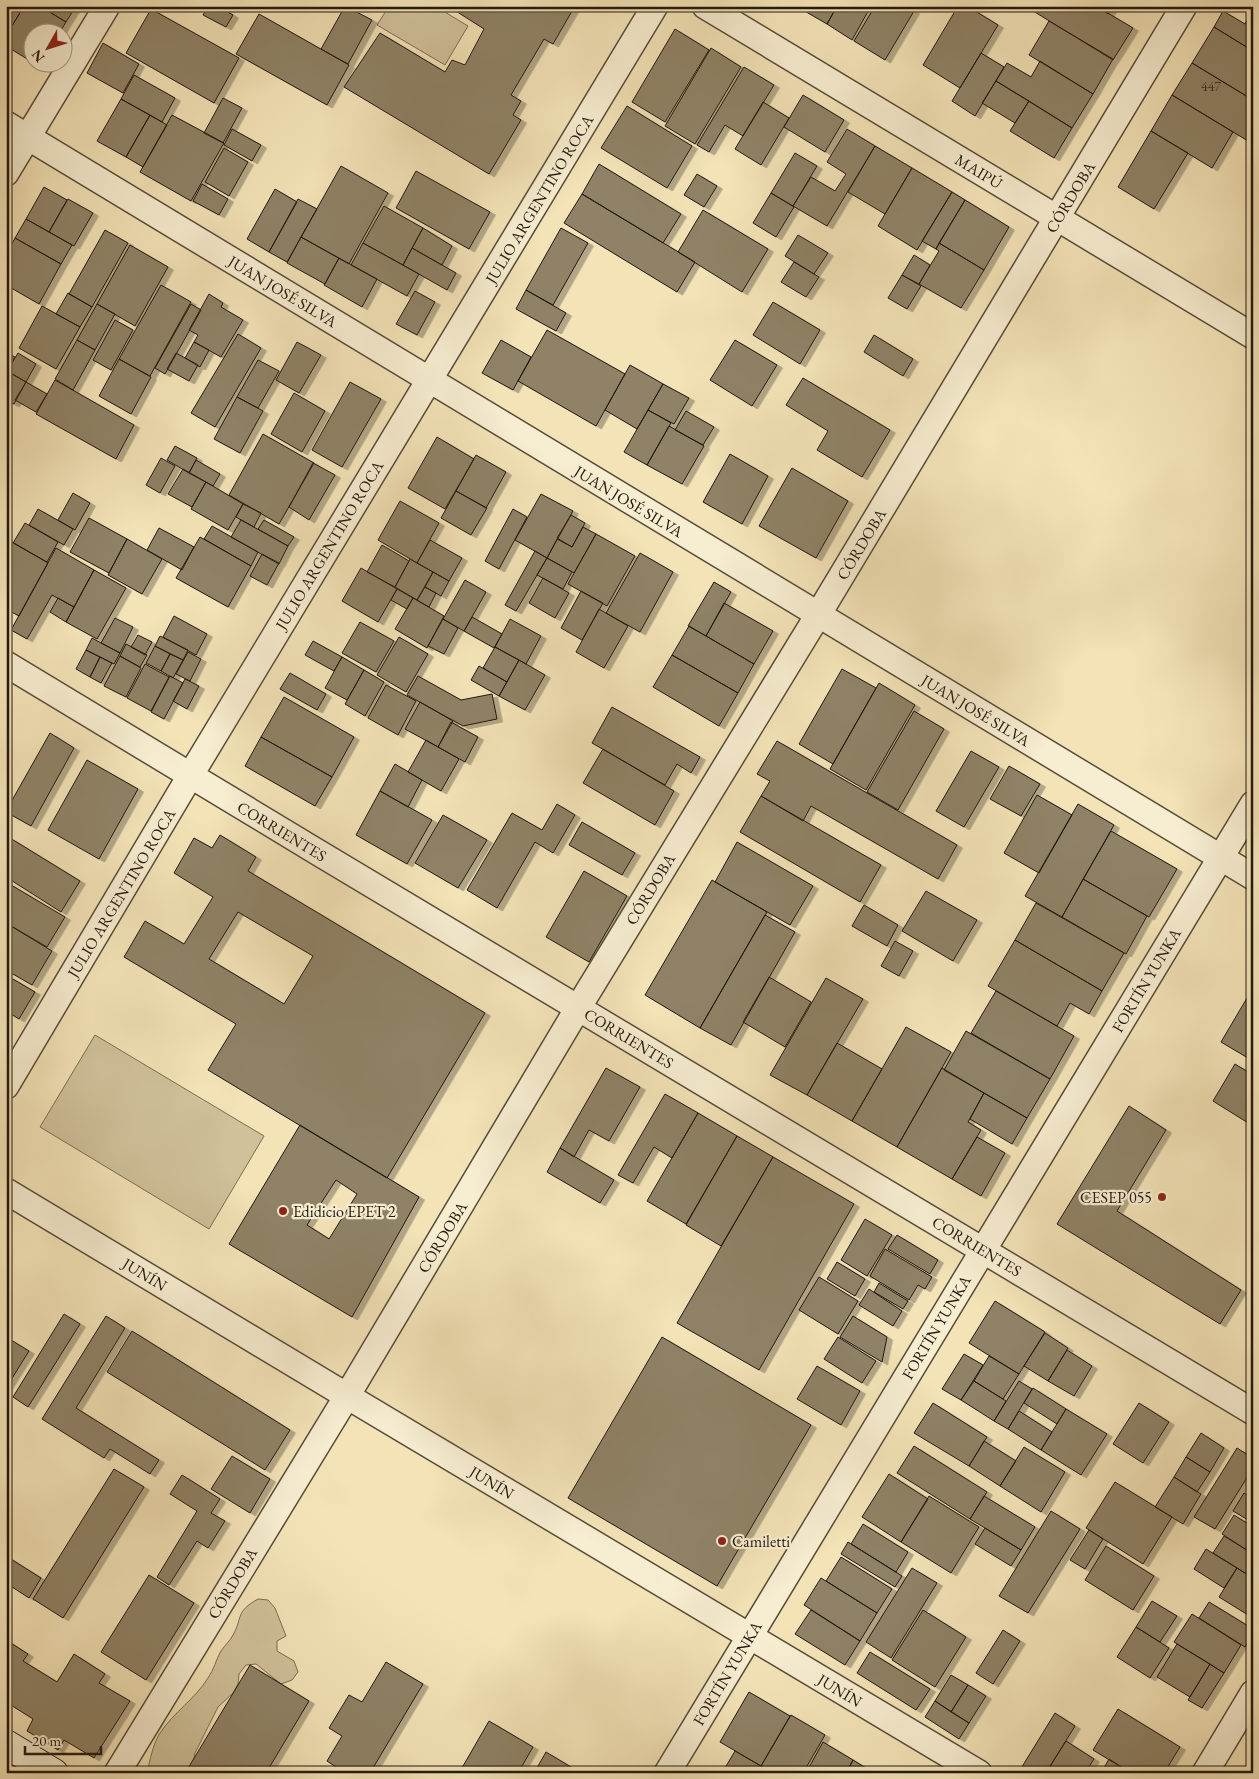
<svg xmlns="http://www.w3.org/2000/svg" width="1259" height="1779" viewBox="0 0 1259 1779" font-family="'EB Garamond',serif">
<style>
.green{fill:#d0c19a;stroke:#7a6d54}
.building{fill:#8f8266;stroke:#23190f;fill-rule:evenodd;filter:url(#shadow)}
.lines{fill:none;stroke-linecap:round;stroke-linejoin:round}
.street-casing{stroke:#574c39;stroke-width:28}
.secondary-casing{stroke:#23190f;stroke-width:30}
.street{stroke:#f7edd0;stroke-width:25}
.secondary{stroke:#f7edd0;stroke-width:28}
.poi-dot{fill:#8f2418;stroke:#f7edd0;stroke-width:2}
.labels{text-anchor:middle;stroke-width:4.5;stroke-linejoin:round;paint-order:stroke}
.number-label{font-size:14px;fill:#3e3325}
.street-label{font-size:16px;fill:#23190f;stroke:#f7edd0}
.poi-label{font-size:16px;fill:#23190f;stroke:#f7edd0;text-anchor:start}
</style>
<defs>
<filter id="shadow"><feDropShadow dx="5.5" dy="3" stdDeviation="0" flood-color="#0004"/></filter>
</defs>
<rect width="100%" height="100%" fill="#f3e3b7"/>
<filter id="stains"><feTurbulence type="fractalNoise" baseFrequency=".004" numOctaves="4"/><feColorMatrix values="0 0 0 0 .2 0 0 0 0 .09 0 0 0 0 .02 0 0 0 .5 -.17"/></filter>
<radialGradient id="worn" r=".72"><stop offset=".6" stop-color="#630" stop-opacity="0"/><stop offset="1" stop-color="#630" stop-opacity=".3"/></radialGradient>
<path class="green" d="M389 6H435L468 26 445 65 377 25Z
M95 1035 264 1136 209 1229 40 1127Z
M258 1599 268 1600 275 1608 286 1636 277 1641V1651L294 1661 298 1672 292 1680 281 1684 256 1664 246 1665 239 1674 238 1684 233 1693 218 1707 195 1753 193 1762 186 1773H147C150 1760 153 1744 160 1733 174 1712 195 1699 208 1678 214 1670 216 1659 221 1651 225 1645 230 1641 233 1635 243 1617 235 1612 258 1599Z"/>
<path class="building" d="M6 6H24L6 36Z
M24 6H40L66 22 60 32H32V62L6 46V36Z
M40 6H76L66 22Z
M208 6H218L233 15 226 27 203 15Z
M345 6 372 20 348 64 321 49Z
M448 6H575L553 44 544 39 511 95 521 101 513 115 521 120 489 174 344 87 380 33 445 72 452 60 465 65 484 29Z
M796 6H837L827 24Z
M837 6H871L852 40 827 24Z
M875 6H907L914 11 885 60 854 41Z
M958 6H967L998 25 960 88 923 65Z
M1025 6H1096L1133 28 1113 60Z
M1096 6H1113L1108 14Z
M151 9 239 58 214 103 126 53Z
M1253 10V51L1214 27 1223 11 1245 24Z
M259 14 349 65 327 105 236 54Z
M1049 21 1113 59 1093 94 1029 55Z
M1214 27 1253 51V100L1192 63Z
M675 29 709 50 665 122 632 102Z
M103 43 139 64 123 93 87 73Z
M711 48 741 67 695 144 665 126Z
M981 53 1004 67 975 116 952 101Z
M1040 61 1093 94 1072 128 996 81 1007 63 1031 77Z
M1192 63 1253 100V134L1248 141 1172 95Z
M744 67 774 85 743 136 725 125 709 152 697 145Z
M134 75 175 98 162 122 121 99Z
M996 81 1029 101 1015 123 982 103Z
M803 95 844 120 825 152 784 127Z
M1172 95 1233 132 1212 168 1151 131Z
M223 98 242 108 223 143 204 133Z
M121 99 150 115 126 157 97 141Z
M1029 101 1072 128 1054 158 1010 131Z
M763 102 789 118 761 165 735 149Z
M627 106 692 146 667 188 601 148Z
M150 115 167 125 143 167 126 157Z
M172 115 224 143 191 201 140 172Z
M232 129 261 145 252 161 224 145Z
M847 129 875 146 827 226 793 206 811 177 835 191 846 174 827 162Z
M1151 131 1188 153 1154 209 1118 187Z
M875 146 912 168 885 214 848 192Z
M224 148 248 162 229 196 205 182Z
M795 153 817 166 793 206 771 193Z
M599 164 681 214 663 243 582 194Z
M341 166 388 193 349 264 301 237Z
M912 168 952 192 917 250 878 226Z
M416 171 490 212 469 249 396 208Z
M697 174 717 186 704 207 684 195Z
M202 184 228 199 219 215 193 201Z
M44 187 67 200 49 232 26 219Z
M275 189 297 202 269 252 247 239Z
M952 192 965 200 936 249 922 241Z
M771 193 794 207 776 237 753 223Z
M582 194 695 262 677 292 564 223Z
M68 199 93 213 74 246 49 232Z
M298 199 317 209 287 262 269 252Z
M965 200 1009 227 984 270 939 243Z
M384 206 423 228 403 265 363 243Z
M703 210 768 249 742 292 678 252Z
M26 219 72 245 61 264 15 238Z
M423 228 452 246 442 265 412 248Z
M561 228 588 243 553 305 526 290Z
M105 230 128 243 92 307 69 294Z
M798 235 828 253 814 274 785 256Z
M301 237 339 258 325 284 287 263Z
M15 238 61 264 39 304 6 285V255Z
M363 243 419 274 407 296 351 265Z
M939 243 984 270 961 308 919 284 939 251 936 249Z
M130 245 168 267 135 326 97 304Z
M412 248 456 273 447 290 403 265Z
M914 255 930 265 919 284 902 275Z
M339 258 377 279 362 307 324 285Z
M794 262 819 277 806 297 781 282Z
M902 275 921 286 907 309 888 298Z
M161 285 191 302 150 376 119 359Z
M526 290 566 313 556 331 516 309Z
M415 291 435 302 417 335 396 324Z
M68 293 92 307 80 327 56 314Z
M209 294 223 303 221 307 243 320 221 357 194 342 198 335 189 330Z
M773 302 820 330 800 364 753 335Z
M97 304 115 314 95 350 77 340Z
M191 304 201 310 165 374 155 368Z
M42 306 80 327 56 369 19 348Z
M115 320 133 330 111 370 93 360Z
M547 330 625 374 596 426 518 381Z
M238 334 261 348 215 427 191 413Z
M874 335 913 359 903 376 864 352Z
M77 340 95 350 73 390 55 379Z
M501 340 531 357 513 390 482 373Z
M735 340 777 365 752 406 710 380Z
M194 342 209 350 200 367 185 358Z
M297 342 321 355 299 393 276 380Z
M6 353 15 357 6 373Z
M18 353 36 364 26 382 7 371Z
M176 353 198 365 189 381 167 369Z
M119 359 151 377 131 414 99 396Z
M258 360 279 371 258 408 237 397Z
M630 365 663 384 637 429 605 410Z
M7 371 26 382 14 404 6 400Z
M803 378 890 430 862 477 817 450 828 431 786 405Z
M55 380 134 425 116 459 36 414Z
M26 382 47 394 36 412 15 400Z
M350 382 381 399 342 467 312 450Z
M663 384 689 398 674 424 648 410Z
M294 393 325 411 302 452 271 434Z
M237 397 263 411 240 453 214 439Z
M648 410 671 423 647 465 624 452Z
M686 411 714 427 703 445 675 430Z
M669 426 704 446 682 484 647 465Z
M263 434 314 463 279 524 229 495Z
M437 437 474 459 445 509 408 488Z
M175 446 197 458 189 473 167 460Z
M730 454 768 476 742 524 703 502Z
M476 455 506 472 486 508 456 491Z
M161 458 175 466 160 493 146 485Z
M196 460 220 474 213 486 189 473Z
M313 463 335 475 309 520 289 507Z
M792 468 848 501 816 558 759 526Z
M183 469 206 482 192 507 168 494Z
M206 482 243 504 228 530 191 509Z
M456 491 487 508 471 535 441 518Z
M73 493 90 503 75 530 58 520Z
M541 494 573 511 547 558 515 540Z
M400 501 439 523 417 563 378 540Z
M243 504 261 513 254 527 236 517Z
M38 509 73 529 64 545 29 525Z
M513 509 527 517 499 569 485 561Z
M571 515 585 523 572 547 557 538Z
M89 518 127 539 109 573 70 552Z
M241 520 288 546 279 564 231 537Z
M264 520 294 537 288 546 258 529Z
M25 523 58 542 47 562 13 543Z
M212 526 258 552 251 566 204 539Z
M583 527 596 534 574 573 547 558 557 539 572 547Z
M159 528 194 547 182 570 147 550Z
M596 534 635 556 607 606 568 584Z
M200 537 251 566 228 607 176 578Z
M127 539 162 559 142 594 108 575Z
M9 540 48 563 19 616 6 609V545Z
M430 540 462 558 449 581 417 563Z
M382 545 409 561 395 587 367 572Z
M56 548 94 570 74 607 52 595 27 639 11 630Z
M535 551 547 558 516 611 505 605Z
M640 553 673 572 640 632 606 613Z
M262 554 279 563 267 585 250 576Z
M547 558 572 572 563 589 537 575Z
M410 559 433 572 417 600 395 587Z
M361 568 397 589 378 622 342 601Z
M94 570 126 588 97 639 66 622Z
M433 572 449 581 441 596 425 587Z
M543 578 569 593 555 618 529 603Z
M465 580 486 592 464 631 443 619Z
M714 582 731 592 706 636 688 626Z
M425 587 436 593 429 607 417 600Z
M397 589 413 598 407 609 391 600Z
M581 591 603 603 582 640 561 628Z
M58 598 74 607 66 622 50 612Z
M413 598 444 616 427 648 395 629Z
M724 603 773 631 754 664 706 636Z
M599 609 628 626 604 668 576 652Z
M174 616 207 634 196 655 163 637Z
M472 617 502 634 494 648 464 631Z
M115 618 133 627 120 653 101 643Z
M443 619 458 628 444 654 428 646Z
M510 619 541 636 526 664 495 647Z
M360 622 394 641 376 672 342 653Z
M689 626 754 664 738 693 672 655Z
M138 635 152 642 145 655 131 647Z
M160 636 188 650 183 660 155 646Z
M399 637 428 654 406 692 377 675Z
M92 638 120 653 114 664 86 650Z
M313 641 342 657 334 671 305 655Z
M126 644 147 655 140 667 120 656Z
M155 646 170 654 161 671 146 663Z
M495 647 519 660 507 682 483 668Z
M86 650 100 657 90 677 76 669Z
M188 652 201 659 190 681 176 674Z
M170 654 183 660 173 678 161 671Z
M672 655 738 693 719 726 653 687Z
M120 656 141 668 126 697 104 686Z
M100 657 112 663 101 683 90 677Z
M342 657 364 670 347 700 325 688Z
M519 660 545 675 525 710 499 696Z
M145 664 169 677 151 711 127 698Z
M479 666 507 682 499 696 471 680Z
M842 669 876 688 833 764 799 744Z
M364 670 384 682 365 716 345 704Z
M290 673 326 694 317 710 280 689Z
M170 676 183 683 164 719 151 712Z
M418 676 461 700 492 694 497 719 463 726 407 695Z
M185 679 199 686 187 709 173 701Z
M879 683 915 705 866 790 830 769Z
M386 685 416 701 398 735 368 718Z
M284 697 354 737 332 777 261 737Z
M420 702 453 721 438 747 405 729Z
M612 707 700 757 691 773 677 764 665 785 592 743Z
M914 711 944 729 898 810 867 792Z
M451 722 478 737 465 762 438 747Z
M50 733 74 748 31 826 6 812V811Z
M261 737 332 777 315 806 245 766Z
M426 740 459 759 441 791 408 772Z
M777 741 957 845 938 879 811 806 803 821 761 796 770 781 757 774Z
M603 749 674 791 655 825 583 783Z
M971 751 999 767 964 827 936 811Z
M87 760 138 789 99 859 48 830Z
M395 764 422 780 408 807 380 791Z
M1009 766 1040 784 1021 816 990 799Z
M380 791 432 820 407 864 356 835Z
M1037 795 1072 815 1039 873 1004 853Z
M761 796 881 865 860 902 740 832Z
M557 804 575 815 553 853 535 842 497 908 467 890 512 813 542 830Z
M1078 804 1114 825 1062 917 1025 896Z
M443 815 487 840 458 888 415 863Z
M582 822 635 853 622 875 569 845Z
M1111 831 1177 869 1149 917 1083 879Z
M220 835 256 857 248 871 485 1013 387 1178 208 1070 236 1024 124 957 145 921 184 944 213 897 174 873 194 838 212 848ZM238 912 313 956 284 1004 209 959Z
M10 838 80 881 61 912 6 877V844Z
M737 842 813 886 790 925 715 882Z
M584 871 627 896 589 962 546 937Z
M1083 879 1147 916 1126 954 1062 917Z
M712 880 767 912 700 1028 645 995Z
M6 882 65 917 47 947 6 923Z
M926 891 977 920 953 961 902 931Z
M1036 903 1124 953 1102 991 1015 940Z
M864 905 898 925 887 946 852 926Z
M765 915 795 932 731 1045 700 1028Z
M6 923 52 951 32 985 6 970Z
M1015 940 1102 991 1089 1014 1070 1003 1057 1026 988 986Z
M895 941 913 951 899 976 881 966Z
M6 975 35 992 19 1019 6 1011Z
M769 977 811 1002 785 1047 743 1022Z
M826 978 863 999 807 1095 770 1075Z
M996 991 1074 1036 1050 1079 971 1033Z
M1247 998 1253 1001V1061L1221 1042Z
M906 1027 951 1052 897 1147 852 1121Z
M966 1031 1050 1079 1027 1118 944 1070Z
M837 1043 882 1069 852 1121 807 1095Z
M1235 1064 1253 1075V1126L1213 1101Z
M606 1068 640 1087 609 1141 589 1130 574 1157 560 1148Z
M942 1068 984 1093 968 1122 981 1130 952 1179 897 1147Z
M984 1093 1027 1118 1012 1144 970 1119Z
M665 1094 698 1113 672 1158 654 1147 633 1183 618 1175Z
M1129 1106 1166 1130 1117 1211 1241 1290 1220 1324 1057 1224Z
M698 1113 737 1136 686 1224 647 1201Z
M300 1125 419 1197 352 1317 229 1244ZM336 1180 357 1194 329 1239 307 1225Z
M737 1136 773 1157 721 1246 686 1225Z
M977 1137 1005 1153 981 1196 952 1179Z
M560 1148 614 1180 600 1203 547 1172Z
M773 1157 854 1204 759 1370 677 1323Z
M865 1219 892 1235 867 1276 841 1260Z
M897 1235 938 1260 930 1274 888 1249Z
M885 1249 932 1277 925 1289 918 1285 909 1300 870 1276Z
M837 1262 865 1279 855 1296 827 1279Z
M819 1277 858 1301 838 1334 799 1310Z
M879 1283 908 1301 903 1309 874 1292Z
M869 1289 902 1311 893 1326 859 1305Z
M995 1301 1045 1332 1019 1374 969 1343Z
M64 1314 80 1324 28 1407 13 1397Z
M106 1316 125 1328 76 1408 159 1460 150 1474 110 1449 104 1458 42 1419Z
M853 1316 887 1337 882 1362 840 1337Z
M132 1331 290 1430 265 1470 107 1372Z
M1045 1333 1068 1348 1048 1381 1024 1366Z
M6 1337 29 1351 6 1388Z
M662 1337 811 1425 717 1586 568 1498Z
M838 1337 876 1361 862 1383 824 1359Z
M1067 1350 1092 1366 1074 1396 1048 1381Z
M964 1354 983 1365 961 1400 942 1389Z
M989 1356 1019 1374 1003 1399 974 1381Z
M817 1366 860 1391 841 1425 797 1399Z
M974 1381 1006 1401 994 1421 961 1400Z
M1019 1381 1032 1389 1008 1429 994 1421Z
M1033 1388 1066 1409 1057 1424 1024 1403Z
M933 1403 987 1437 969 1466 914 1433Z
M1139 1403 1169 1422 1143 1463 1113 1444Z
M1066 1409 1107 1434 1081 1475 1041 1450Z
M1019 1411 1052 1432 1041 1450 1008 1429Z
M1201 1433 1224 1448 1210 1472 1186 1457Z
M984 1441 1016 1461 1000 1486 969 1466Z
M914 1446 987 1492 970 1519 897 1473Z
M1024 1447 1065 1472 1041 1512 1000 1486Z
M1237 1448 1253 1458V1468L1215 1529 1194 1517Z
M232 1456 270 1479 250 1513 211 1489Z
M1186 1457 1210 1472 1197 1492 1174 1477Z
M114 1469 144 1487 63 1618 33 1599Z
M889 1474 928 1499 901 1542 862 1517Z
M182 1475 220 1499 211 1513 225 1521 208 1548 197 1541 169 1585 157 1577 197 1511 170 1494Z
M1174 1477 1201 1494 1183 1524 1155 1507Z
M1115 1482 1172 1517 1143 1564 1086 1528Z
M1244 1493 1253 1498V1523L1233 1511Z
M929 1496 979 1527 951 1573 901 1542Z
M984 1496 1035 1527 1021 1550 970 1519Z
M1051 1511 1080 1529 1028 1613 999 1596Z
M1234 1515 1253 1527V1554L1222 1534Z
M863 1524 908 1552 896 1572 851 1544Z
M985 1528 1021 1550 1011 1566 975 1544Z
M1089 1530 1103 1539 1085 1569 1070 1560Z
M1224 1536 1253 1554V1578L1213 1553Z
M848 1542 902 1576 895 1587 841 1554Z
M1106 1546 1154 1576 1133 1610 1085 1580Z
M1206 1549 1237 1568 1224 1588 1194 1569Z
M6 1556 41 1578 29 1598 6 1583Z
M841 1557 892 1589 877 1613 826 1581Z
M912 1568 937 1583 891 1658 866 1642Z
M1237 1568 1253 1578V1618L1219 1597Z
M149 1575 194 1603 146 1680 101 1652Z
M821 1578 877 1613 860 1641 804 1605Z
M1152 1601 1177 1616 1160 1642 1136 1627Z
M1209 1602 1253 1629V1634L1245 1647 1199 1618Z
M811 1610 860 1641 845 1665 795 1634Z
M923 1610 966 1637 935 1687 892 1660Z
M1192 1614 1241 1645 1224 1673 1174 1642Z
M1136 1627 1169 1648 1150 1678 1117 1657Z
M1003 1630 1020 1641 993 1684 976 1673Z
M6 1640 28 1654 23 1661 57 1682 74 1654 105 1674 99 1683 130 1701 94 1758 64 1740 58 1750 27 1731 33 1719 6 1702V1685L9 1680 6 1678Z
M1177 1644 1210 1664 1190 1697 1157 1677Z
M870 1652 930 1689 916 1710 857 1673Z
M386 1662 423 1684 370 1773H345L327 1761 342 1736 329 1728 349 1695 362 1702Z
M1210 1664 1224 1673 1202 1708 1188 1700Z
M250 1665 309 1701 266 1773H191L187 1770Z
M951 1675 968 1685 951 1712 935 1701Z
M968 1685 986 1696 969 1723 951 1712Z
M749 1692 790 1716 761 1766 720 1742Z
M935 1701 969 1723 959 1739 925 1717Z
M1118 1709 1180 1747 1164 1773H1131L1093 1750Z
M1055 1713 1075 1726 1046 1773H1024L1020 1770Z
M791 1715 825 1735 803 1773H773L761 1766Z
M489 1721 533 1747 518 1773H459Z
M1066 1741 1094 1759 1085 1773H1060L1050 1766Z
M823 1742 853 1760 846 1773H806Z
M735 1751 761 1766 773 1773H722Z
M546 1752 581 1773H534Z
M1109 1759 1131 1773H1101Z
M853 1760 874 1773H846Z"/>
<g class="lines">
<g class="street-casing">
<path id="street" d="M705 6 1253 336
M6 124 1253 877
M6 173 107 6
M6 664C420 916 838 1161 1253 1412
M6 1086 190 776 655 6
M6 1191 347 1396 979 1773
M117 1773 347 1396 578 1008 818 615 1184 6
M667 1773 1253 804
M1205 1773 1253 1693"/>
</g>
<g class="secondary-casing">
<path id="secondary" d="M6 1744 54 1773"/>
</g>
<use href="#street" class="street"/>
<use href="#secondary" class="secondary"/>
</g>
<g class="poi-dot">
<circle cx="1162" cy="1197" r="5"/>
<circle cx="283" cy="1211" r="5"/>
<circle cx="722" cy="1541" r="5"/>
</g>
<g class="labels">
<g class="number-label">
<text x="1211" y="91">447</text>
</g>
<g class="street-label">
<text transform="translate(979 171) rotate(31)" y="6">MAIPÚ</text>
<text transform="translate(1070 197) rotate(-59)" y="6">CÓRDOBA</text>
<text transform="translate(539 199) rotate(-59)" y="6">JULIO ARGENTINO ROCA</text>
<text transform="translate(283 291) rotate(31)" y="6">JUAN JOSÉ SILVA</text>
<text transform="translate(629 501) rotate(31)" y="6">JUAN JOSÉ SILVA</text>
<text transform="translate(861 544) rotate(-59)" y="6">CÓRDOBA</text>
<text transform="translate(329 545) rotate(-59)" y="6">JULIO ARGENTINO ROCA</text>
<text transform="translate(976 710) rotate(31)" y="6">JUAN JOSÉ SILVA</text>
<text transform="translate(282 831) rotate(31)" y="6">CORRIENTES</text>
<text transform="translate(650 889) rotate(-59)" y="6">CÓRDOBA</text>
<text transform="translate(121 893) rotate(-59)" y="6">JULIO ARGENTINO ROCA</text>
<text transform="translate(1146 980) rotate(-59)" y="6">FORTÍN YUNKA</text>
<text transform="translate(629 1038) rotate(31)" y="6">CORRIENTES</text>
<text transform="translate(442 1237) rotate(-59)" y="6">CÓRDOBA</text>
<text transform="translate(977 1246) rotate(31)" y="6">CORRIENTES</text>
<text transform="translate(145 1274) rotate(31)" y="6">JUNÍN</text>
<text transform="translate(936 1327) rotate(-59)" y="6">FORTÍN YUNKA</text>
<text transform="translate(492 1482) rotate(31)" y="6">JUNÍN</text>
<text transform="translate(232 1583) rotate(-59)" y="6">CÓRDOBA</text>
<text transform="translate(727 1673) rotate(-59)" y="6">FORTÍN YUNKA</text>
<text transform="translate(840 1690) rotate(31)" y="6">JUNÍN</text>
</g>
<g class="poi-label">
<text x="1152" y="1203" text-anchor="end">CESEP 055</text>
<text x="293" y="1217">Edidicio EPET 2</text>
<text x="732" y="1547">Camiletti</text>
</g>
</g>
<rect width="1259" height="1779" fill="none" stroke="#f3e3b7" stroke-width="25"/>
<rect x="8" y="8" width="1244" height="1764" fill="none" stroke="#23190f" stroke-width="2.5"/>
<rect x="12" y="12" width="1234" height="1754" fill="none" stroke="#23190f"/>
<g transform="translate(48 48) rotate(231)"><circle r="24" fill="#f7edd0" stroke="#a29883"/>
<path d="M0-4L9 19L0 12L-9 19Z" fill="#8f2418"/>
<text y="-8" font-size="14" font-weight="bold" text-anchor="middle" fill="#23190f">N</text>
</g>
<path d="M25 1746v8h76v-8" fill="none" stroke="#23190f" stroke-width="2.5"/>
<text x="32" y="1746" font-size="15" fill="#23190f" stroke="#f7edd0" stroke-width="4" paint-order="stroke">20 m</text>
<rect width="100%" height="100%" filter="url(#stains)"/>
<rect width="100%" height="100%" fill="url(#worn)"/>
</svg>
